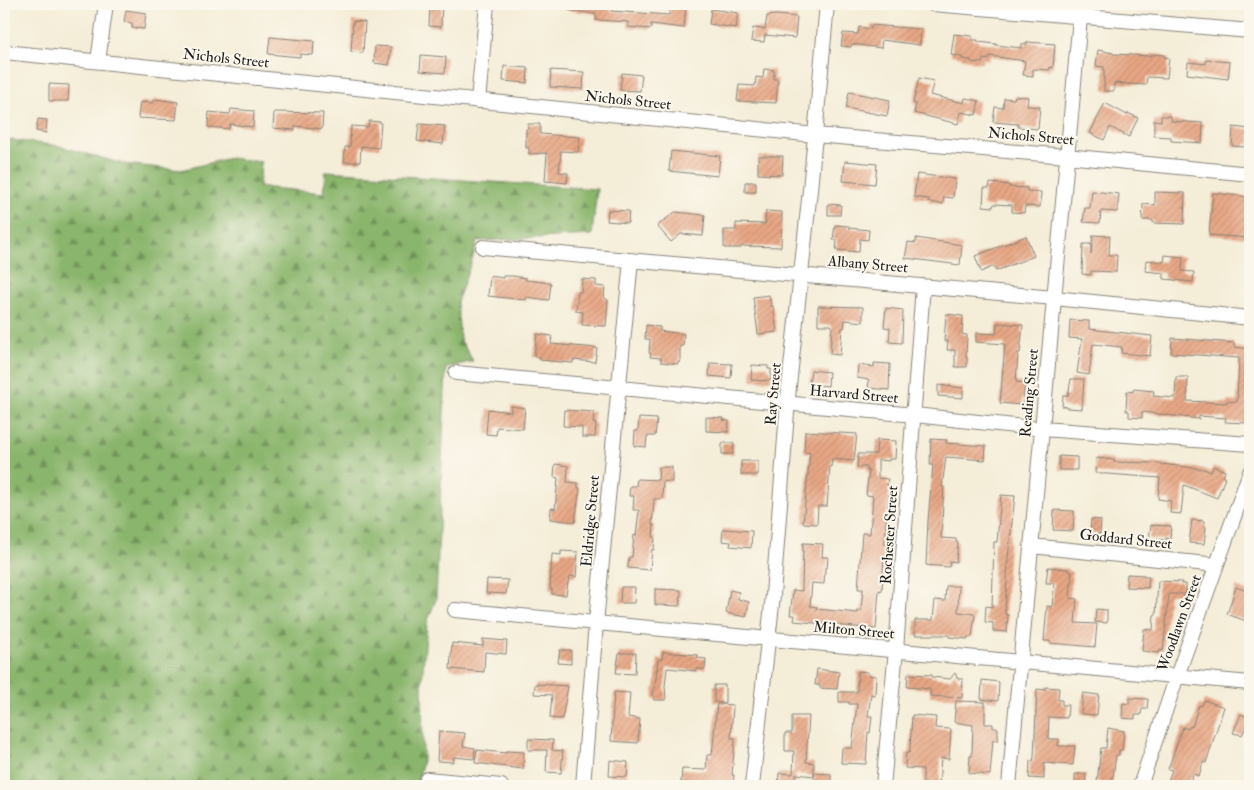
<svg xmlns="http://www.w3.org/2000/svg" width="1254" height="790" viewBox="0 0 1254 790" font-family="'IM FELL Double Pica',serif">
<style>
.forest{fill:url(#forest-firs);stroke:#536844}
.building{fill:url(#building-hatch)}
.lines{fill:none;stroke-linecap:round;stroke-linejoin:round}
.minor-casing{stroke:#88847a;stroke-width:16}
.minor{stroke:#fff;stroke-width:14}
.labels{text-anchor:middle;stroke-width:4;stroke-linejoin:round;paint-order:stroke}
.street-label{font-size:15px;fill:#1c1c1c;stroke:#fbf7ec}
</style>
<defs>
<pattern id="forest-firs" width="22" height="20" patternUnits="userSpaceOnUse" patternTransform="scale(1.25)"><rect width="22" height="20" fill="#8ab56c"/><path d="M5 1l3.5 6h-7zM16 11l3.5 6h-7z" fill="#709258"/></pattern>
<pattern id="building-hatch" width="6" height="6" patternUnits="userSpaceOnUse" patternTransform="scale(1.25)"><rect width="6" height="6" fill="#e8a785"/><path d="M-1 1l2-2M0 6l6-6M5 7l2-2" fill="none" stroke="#c68f72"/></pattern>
</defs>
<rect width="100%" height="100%" fill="#fbf7ec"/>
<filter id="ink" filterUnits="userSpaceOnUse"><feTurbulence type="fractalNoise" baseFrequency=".02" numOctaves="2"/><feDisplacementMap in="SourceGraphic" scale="10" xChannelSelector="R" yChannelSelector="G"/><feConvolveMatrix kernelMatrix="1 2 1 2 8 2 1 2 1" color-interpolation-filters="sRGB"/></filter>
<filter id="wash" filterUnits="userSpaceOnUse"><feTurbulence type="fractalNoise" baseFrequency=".0096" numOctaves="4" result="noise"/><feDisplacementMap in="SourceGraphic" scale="20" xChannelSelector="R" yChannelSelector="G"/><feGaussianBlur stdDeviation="1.12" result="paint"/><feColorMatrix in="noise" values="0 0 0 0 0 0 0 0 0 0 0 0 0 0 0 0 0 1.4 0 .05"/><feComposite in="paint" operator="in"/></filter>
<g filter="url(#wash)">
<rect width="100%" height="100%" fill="#f4edd8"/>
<path class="forest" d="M4 139 59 146 123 164 181 170 230 158 261 162 259 187 324 193 326 171 597 189 592 235 477 241 473 257 457 302 460 339 473 361 446 368 436 599 427 623 422 681 423 759 417 786H4Z"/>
<g id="blocks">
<path class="building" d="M430 4H442L441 27 429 26Z
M568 4H611V11L669 15 671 4H686L684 28 651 24V29L628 27V22L596 20V14L567 10Z
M711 9 738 13 736 28 709 24Z
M126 10 146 13 144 29 132 28V23L124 22Z
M776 15 797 17 795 38 765 35 764 42 751 41 753 28 765 29 767 16Z
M353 21 365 22 363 53 351 52Z
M871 25 921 29 920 45 882 40 881 48 852 44 851 47 841 46 843 33 858 34 859 27 871 29Z
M954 34 972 36V40H978V42L996 44V45L1021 48V44H1027V42L1055 44 1053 68 1050 67V70L1033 69V76L1023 75 1025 61 990 56 989 60 983 59 982 63 971 62V60L962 59V57L951 55Z
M270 37 314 41 313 55 300 54V57L268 54Z
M375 46 391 47 389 65 374 63Z
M1098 50 1113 53V54L1151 56V54L1164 55V57L1169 58 1167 78 1147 77 1146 85 1114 83V91H1104V67L1096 66Z
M421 55 446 57 445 73 420 71Z
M1206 60 1230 62 1228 79 1187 74 1188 62 1206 64Z
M504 66 528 68 527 83 503 81Z
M764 69 774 70V79H778L776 103 737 101 739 85 755 86 756 77 763 78Z
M551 70 584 72 583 89 550 87Z
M622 73 642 75 640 91 620 90Z
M919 78 934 81 930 95 964 103 965 98 979 101 976 115 961 112 958 124 914 113 916 104 913 103Z
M49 84 69 85 68 101H49Z
M849 92 890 100 887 116 846 108Z
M1015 96 1028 97 1027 106 1040 107 1038 129 1018 127V124L993 122 995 107 1003 108 1004 98 1014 99Z
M154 99 178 102 176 120 138 118 140 102 154 103Z
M1105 103 1127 115 1128 113 1138 118 1129 137 1110 127 1104 140 1090 133Z
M231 109 254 111 253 127 230 124 229 129 208 127 209 112 230 114Z
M274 112 323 113 322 129 295 126V130L273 128Z
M1161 116H1171V121L1203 123 1202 143 1171 141V137L1154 136V120L1161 121Z
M38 119 47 120 46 133 36 131Z
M369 121 381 122 379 148 361 146 360 162H344L345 147H350L351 126 368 127Z
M419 124 445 126 443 144 417 141Z
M528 124H540V134L580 137 578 152 561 151 559 172 568 173 567 183 545 181 547 153 529 154V148H526V129H528Z
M1233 127 1250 129V144H1245V147L1232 146Z
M671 151 720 156 718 176 669 171Z
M758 156H783L782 175 758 174Z
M845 161 877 164 875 184 843 181Z
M917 174 955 179 953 198 944 197 943 204 928 202 929 199 914 197Z
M745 182H756V192H745Z
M990 183 1009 185V187L1027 188V191L1041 192 1040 207 1025 206 1024 213 1012 212V205L994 204 993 207 983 206 984 188H989Z
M1092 191 1119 194 1117 212 1101 211 1100 223 1083 222 1085 208H1090Z
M1155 192 1185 193 1184 224 1153 223V220H1142L1143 204 1155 205Z
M1213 193 1250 197V238L1209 235Z
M828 204 841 205 840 215H828Z
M608 210 629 211 628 223 607 221Z
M766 211 782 212 781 247 741 246V248H724V230H736V223L765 224Z
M675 212 705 215 703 236 681 234 671 242 657 226Z
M835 225 849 226V228L869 230 868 240 860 239 859 252 836 250 837 240H833Z
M1093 235 1110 236 1109 255H1117L1116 272 1091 271V275L1082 274 1083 244H1091V254Z
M1026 236 1034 256 996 271 994 266 981 272 975 256Z
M916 238 962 245 960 265 905 258 908 242 916 243Z
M1165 255 1183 257 1182 271 1194 272 1193 282 1164 279V273L1145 271 1146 260 1164 262Z
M490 276 503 278V276H513L526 278 525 280 551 283 549 300 526 297V300L488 296Z
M582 279 596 280V286L605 287 604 297 608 300 606 326 582 325 583 312 576 311 578 292H581Z
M769 295 771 306H773L777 332 758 334 753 297Z
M818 306 863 307V322L845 320 844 328H842L840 355 830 354 832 327 831 325H818Z
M886 308 903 310 902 343 889 342 890 328 884 327Z
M946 314 963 316 962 334 967 335 966 357H967V367H955V350H947L948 341H944Z
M1070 320 1089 321V329L1152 336 1150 356 1121 353 1122 347 1093 344 1089 375 1077 373 1082 339 1069 338Z
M997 323 1023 325 1020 353H1018L1016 382 1025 383 1022 405 1000 403 1005 344 976 342V333L996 334Z
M646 325 660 327V331L684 334 683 346H680V362H678V364L661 362V358L650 357 651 353H649L650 339H645Z
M537 334 552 336 551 344 597 348 595 362 573 360V363L540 360V357H534Z
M1172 338 1234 343V347L1250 349V382H1249L1246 423 1225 422 1226 418 1199 416V419L1142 412V418L1129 417V411H1126L1127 391 1133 392V389L1154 391 1153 396 1175 398 1176 377H1188L1187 401 1227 403V401L1237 402 1239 358 1171 353Z
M710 363 732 364 731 378 709 376Z
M874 363 890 364 889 390 868 388 869 380 857 378 858 365 874 367Z
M752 365 768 366V369H771V380H766V381L751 380Z
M811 370 829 372 828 386 809 384Z
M1071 379H1084L1082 409 1067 408V407L1062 406 1063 396H1068Z
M938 385 963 388V398L938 396Z
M511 406 525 408 523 429 497 427 496 435 486 434 488 409 511 412Z
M564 410 594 412 593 423 596 424 595 437H582V427L563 426Z
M706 417 724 418 723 420 729 421 728 432 706 431Z
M639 418 657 419 655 436H647L646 447 634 446 635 431H638Z
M805 431 857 434 854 461 832 459 831 467 830 466 827 506H818L817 524 803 523 810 453 804 452Z
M931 439 947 440 946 443 986 446 985 460 946 457 942 487H944L941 538 956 539V542H958L956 562 950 561 949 567 926 565 928 521 933 465H930Z
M877 440 896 441 895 459H889V461L878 460V478L888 479 887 485 890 486 884 544H888L887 557 884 556 882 591 879 590 876 629 794 621 795 615H790L793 590 802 591 803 543 823 544 822 557H828L827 568H825L824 584 812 583 810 606 817 607 816 609 858 613V611H861L863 589H858L862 533 870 534 873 496 866 495 869 471H867V467H857L858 454H876Z
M722 443H734L733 454H722Z
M1059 456 1077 457V470H1059Z
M1096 458 1114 460V462L1152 463 1204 469 1211 472 1213 466 1225 471 1223 477 1225 478 1217 498 1184 485 1181 514 1170 513 1171 501 1158 499 1160 478 1095 473Z
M741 461H758V475H741Z
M555 464 568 466 567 482 578 483V488H580L575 522 550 519 551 508 555 509 558 478 554 477Z
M659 467H672V482L663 481 662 499H654L652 525H654L653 537H655L654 550 652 549 650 570 628 568 629 557H632L634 535 636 536 639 510H633L634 496H629L630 486H636L637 479 658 480Z
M1001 495 1015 496 1008 558 1005 614 1008 615 1007 632 993 631V623L985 622 986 606 992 607 994 542H997Z
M1054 510 1074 511 1073 531 1053 530Z
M1091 519 1101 520 1100 534 1090 533Z
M1192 520 1204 521V526L1206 527 1204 544 1189 543Z
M1151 525 1171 526 1170 539 1166 538V540L1149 539Z
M723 529 752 531 751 548 730 546 731 542 722 541Z
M561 551 578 552 576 577 570 576 569 582H568L566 595 552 594V589H550L552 554 561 555Z
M1048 567 1068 569V571L1072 572 1070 598 1077 599 1075 623 1097 624 1095 647 1050 643V641H1044L1047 606 1052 607 1054 583H1046Z
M1127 574 1144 575V577H1149L1148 588 1126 587Z
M487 579 508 580 506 594 486 593Z
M1158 581 1182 582 1181 584H1186V594H1169L1163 651 1160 650 1159 653 1142 651 1144 629 1153 630 1154 615H1156Z
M946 586H959L958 612 975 614 972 637H968L967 639 949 637V635H915V620H933L935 600 945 601Z
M621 587H635L634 603H620Z
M1236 587 1250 592V608L1246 621 1227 614Z
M655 589 681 590 680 606 655 605Z
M730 590 739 592 738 599 749 602 746 617 726 613Z
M1096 609 1107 610V623L1095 622Z
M483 639 507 641 506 654 485 652 484 672 450 669 452 643 483 646Z
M560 650H571V664L558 663Z
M663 652 698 655 697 658 706 659 705 669H697V671L667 668 665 686 666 700H654L653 689 655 688 658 659H662Z
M619 653H636L635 674 616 673Z
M817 669 839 672 837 689 820 688V685H815Z
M858 671 868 672V675L876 676 875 695 871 694 868 716H872L870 733 868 732 866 764 841 763 842 748H852L857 704H849V702H839V692H857Z
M955 673 958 679H963L962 698 930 696V689L907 687 908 674 932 675V677L950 679Z
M982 680 999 682 998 701 981 699Z
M535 684 568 686 562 719 550 718 552 695 534 694Z
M714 685H725V703L714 702Z
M1045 687 1059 688 1058 700H1062V705H1068L1067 718 1049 717 1048 739H1059L1058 746H1075L1073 765 1044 763V779L1029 778 1030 761H1033L1034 757 1037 689 1045 690Z
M614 692 630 693 628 717 640 719 638 743 611 741Z
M1083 693 1099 695 1097 715 1081 714Z
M1129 698 1148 699 1147 709H1142L1141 715H1135V719L1122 718 1123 703 1129 704Z
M1204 700 1224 707 1206 763 1203 762 1199 776 1193 774 1189 786H1166L1172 770 1168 769 1183 727 1188 729 1190 726 1192 727 1199 705 1202 706Z
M956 701 985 702V724H993V728H998V740H993L990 775 969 773 970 756H972L973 725 954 722Z
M717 704 733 705 731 738H735L732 775H734L733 785 730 784V786H714L715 784 681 783 682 769 706 770 707 755H712Z
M1241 714 1250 718 1242 735 1233 733Z
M912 715 936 717 935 728 951 729 949 759 941 758 939 786 923 784V769L905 768 906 753H909L910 748Z
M792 716H809L806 762 814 763V776L796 774 795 786H778L779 773 793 774 794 751H785V733H792Z
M1108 728 1124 731 1122 750H1119V755H1116L1112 784 1097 782 1101 748H1106Z
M439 731 465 733 463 746 475 748 474 759 454 757 453 762 437 761Z
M528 739 553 740 552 750 563 751 561 773 546 772 547 750H528Z
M477 750 506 753V751L524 752 523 769 475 763Z
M610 760 628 762 627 777 609 776Z
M814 773 831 774V786H814Z
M1075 774H1086L1085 786H1075Z"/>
</g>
</g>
<g filter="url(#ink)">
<use href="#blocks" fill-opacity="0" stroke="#88847a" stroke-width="1"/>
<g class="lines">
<g class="minor-casing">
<path id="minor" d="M933 4 1250 31
M4 52 815 135 1066 156 1250 174
M98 61 106 4
M478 101 487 4
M483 247 1054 298 1250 318
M456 373 915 415 1042 429 1250 444
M1031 546 1217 565
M455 610 1250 683
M427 779 501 786
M583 786 596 623 631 260
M752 786 773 595 789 386 810 190 827 4
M883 786 896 650 923 286
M1009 786 1080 18 1084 4
M1140 786 1177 676 1250 472"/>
</g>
<use href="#minor" class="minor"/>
</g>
</g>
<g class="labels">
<g class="street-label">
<text transform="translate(226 58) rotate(6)" y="5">Nichols Street</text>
<text transform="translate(628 100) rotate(6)" y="5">Nichols Street</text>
<text transform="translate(1031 136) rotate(5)" y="5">Nichols Street</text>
<text transform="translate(868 264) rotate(5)" y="5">Albany Street</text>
<text transform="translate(1029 393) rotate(-85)" y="5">Reading Street</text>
<text transform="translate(773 394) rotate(-85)" y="5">Ray Street</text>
<text transform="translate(854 394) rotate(5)" y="5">Harvard Street</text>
<text transform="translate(590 521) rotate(-85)" y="5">Eldridge Street</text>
<text transform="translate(889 535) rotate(-86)" y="5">Rochester Street</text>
<text transform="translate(1126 539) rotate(6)" y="5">Goddard Street</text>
<text transform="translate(1179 623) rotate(-70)" y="5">Woodlawn Street</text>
<text transform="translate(854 630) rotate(5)" y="5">Milton Street</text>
</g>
</g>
<rect width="1254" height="790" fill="none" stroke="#fbf7ec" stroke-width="20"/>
</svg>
